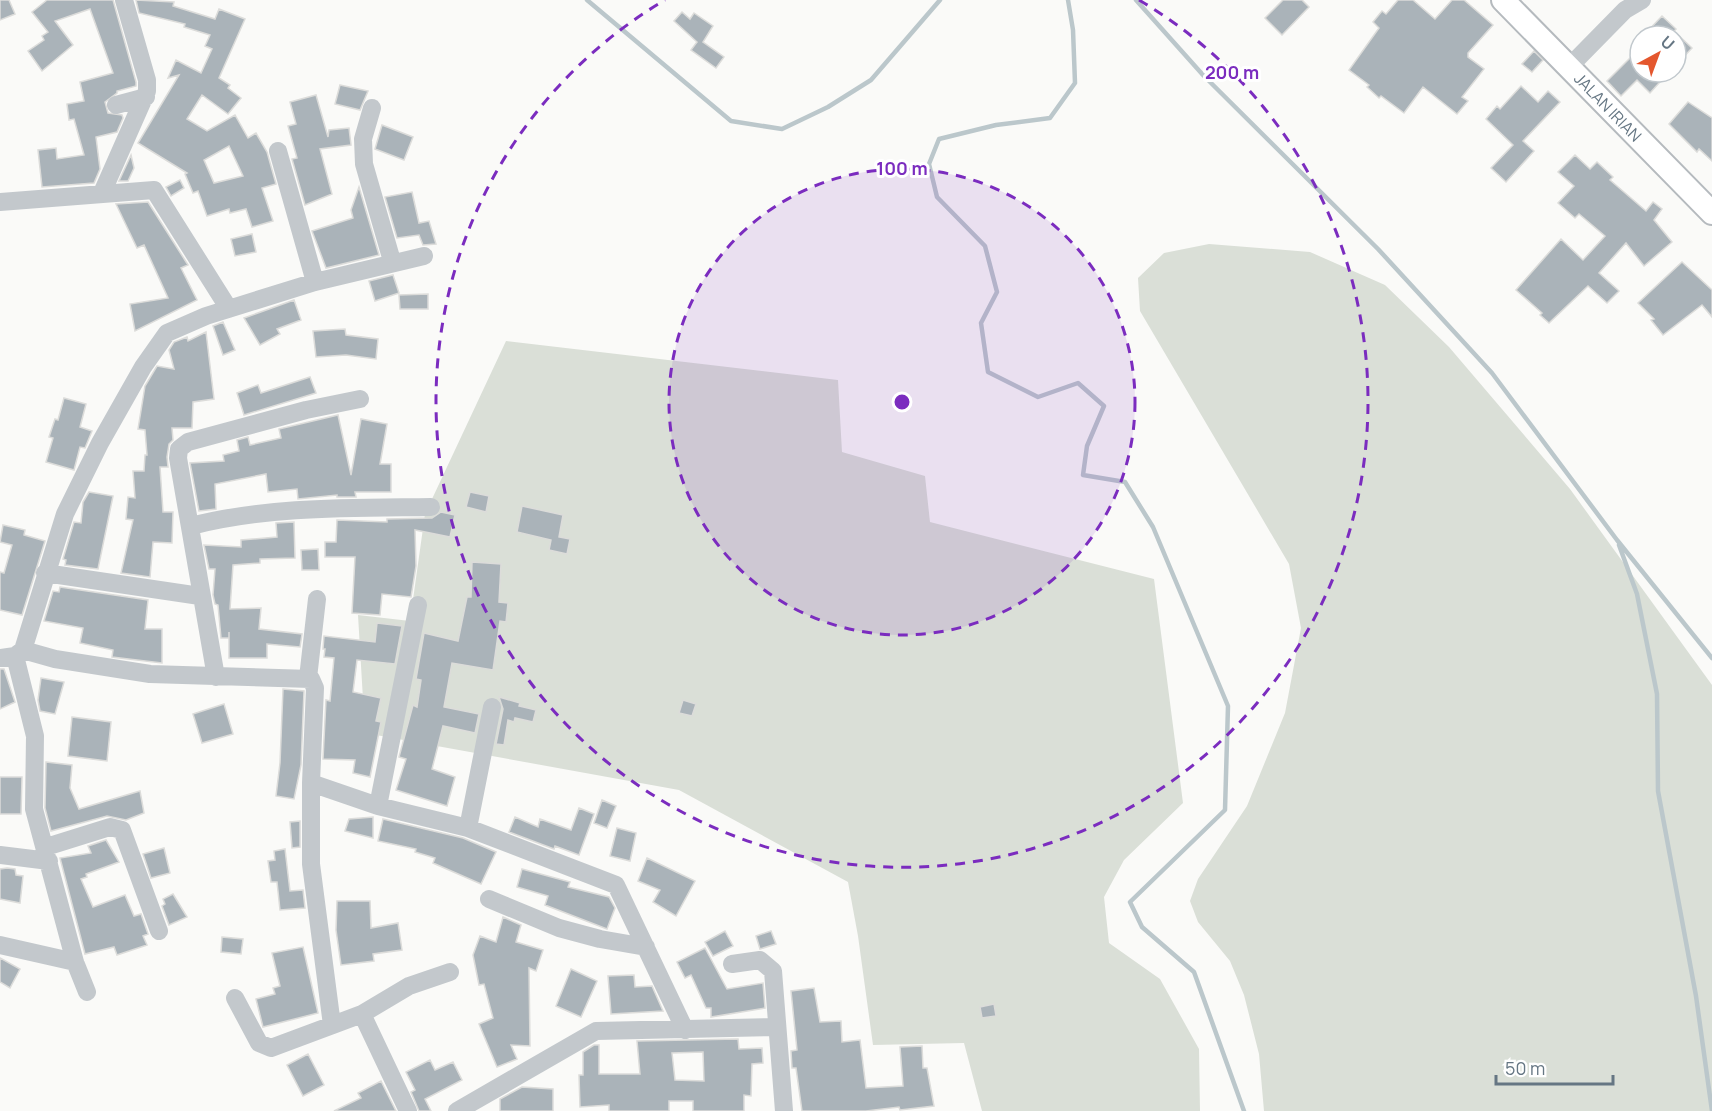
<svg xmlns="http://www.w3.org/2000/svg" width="1712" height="1111" viewBox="0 0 1712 1111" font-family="Manrope,sans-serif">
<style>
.green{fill:#dadfd7}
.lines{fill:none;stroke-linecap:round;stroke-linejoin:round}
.stream{stroke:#bbc7cb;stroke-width:4.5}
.building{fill:#aab3b9;stroke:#dcdcda;stroke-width:1.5;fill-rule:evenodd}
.major-casing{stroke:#b5babe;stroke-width:26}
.minor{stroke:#c3c8cc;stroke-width:18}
.major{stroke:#fff;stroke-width:22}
.ring{fill:none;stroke:#7b2cbf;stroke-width:3;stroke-dasharray:10 8}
.labels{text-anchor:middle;stroke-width:6;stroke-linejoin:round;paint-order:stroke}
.street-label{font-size:16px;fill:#657683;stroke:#fff}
.centre{fill:#7b2cbf;stroke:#fff;stroke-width:3}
.ring-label{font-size:18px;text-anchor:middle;font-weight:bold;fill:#7b2cbf;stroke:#fff;stroke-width:6;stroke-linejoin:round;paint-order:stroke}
</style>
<rect width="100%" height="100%" fill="#fafaf8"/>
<path class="green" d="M1209 244 1310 252 1385 285 1449 347 1570 489 1712 685V1111H1264L1259 1054 1244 995 1230 961 1198 922 1190 901 1198 879 1247 806 1285 713 1301 628 1289 564 1140 311 1138 278 1164 253Z
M506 341 838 380 842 452 925 476 930 522 1154 579 1183 803 1124 860 1104 897 1109 943 1160 979 1199 1049 1200 1111H982L964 1043 873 1045 858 936 848 882 679 790 365 733 358 615 410 621 425 514Z"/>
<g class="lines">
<path class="stream" d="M587 0 731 121 782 129 828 107 871 80 940 0
M1068 0 1073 30 1075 83 1050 118 996 125 939 139 929 164 937 197 985 246 997 292 981 323 988 372 1038 397 1078 383 1104 406 1087 446 1083 475 1125 482 1153 527 1228 706 1225 810 1130 902 1142 927 1194 972 1244 1111
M1136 0 1203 75 1378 249 1492 373 1617 540 1712 658
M1619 545 1637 594 1657 694 1658 791 1696 996 1712 1111"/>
</g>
<path class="building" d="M0 0H9L15 14 0 20Z
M47 0H113L136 82V86L117 91V93L105 102 108 113 122 115 123 118 117 132 96 137 100 169 94 183 42 187 38 150 56 148 57 159 84 155 74 119 69 120 67 104 84 101 80 82 113 73 90 9 55 21 73 45 42 71 28 51 44 40 42 36 48 32 32 12Z
M136 0 174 2 173 6 215 19 219 9 245 19 219 78 230 85 228 88 241 98 228 114 202 95 187 119 207 131 235 115 248 138 256 133 267 152 276 184 262 188 273 221 252 227 246 209 230 213 229 209 207 216 198 191 193 193 185 174 187 173 138 143 179 75 168 78 176 60 201 73 212 49 205 46 210 35 184 27 185 24 139 13ZM229 146 243 176 214 183 204 160Z
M1283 0H1302L1309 7 1282 35 1265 18Z
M1398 0H1413L1435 19 1452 0H1464L1493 25 1468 53V57L1484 69 1462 97 1468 101 1457 114 1423 87 1404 113 1381 96 1379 98 1367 87 1369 85 1349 70 1379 28 1373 22 1382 11 1386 14Z
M682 12 690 19 694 13 713 26 703 42 724 57 716 68 691 50 697 42 674 21Z
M1662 16 1676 29 1670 36H1643Z
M1676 33 1692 48 1676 65Z
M1640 48V72H1669L1650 93 1637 80 1621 96 1607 81Z
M1534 51 1543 60 1532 72 1522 64Z
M340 85 368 91 360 110 335 104Z
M1521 86 1538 102 1548 91 1560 102 1523 141 1534 151 1506 182 1491 168 1513 145 1486 119 1497 106 1500 109Z
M316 95 328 137 329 130 349 128 351 145 320 149 332 194 305 205 292 159 297 158 288 126 296 124 290 102Z
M1688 102 1712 118V161L1699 149 1697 152 1669 124Z
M382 125 413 137 404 160 375 149Z
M131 155 134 168 128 181H119Z
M1575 155 1590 169 1597 162 1613 177 1610 180 1646 211 1653 202 1662 209 1654 220 1672 242 1644 266 1626 243 1599 273 1619 291 1607 303 1588 286 1549 323 1540 315 1542 313 1516 290 1561 239 1583 260 1605 236 1579 214 1575 218 1558 203 1574 186 1558 172Z
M180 180 184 188 171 196 166 187Z
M359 187 379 255 326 268 312 231 353 218 351 210Z
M412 192 419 223 429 221 436 244 423 245 419 235 397 238 385 197Z
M148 202 188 265 181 268 197 300 135 331 130 304 168 298 144 245 137 248 116 204Z
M252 234 256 252 235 256 231 239Z
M1682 262 1712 290V317L1702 305 1663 335 1651 320 1654 319 1638 303Z
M393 275 399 293 375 301 369 281Z
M428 294V309H400L399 295Z
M294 300 301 320 277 329 280 334 260 345 244 318Z
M223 322 235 350 223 355 213 326Z
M345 329 346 335 378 339 376 359 346 355 316 357 313 331Z
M206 332 214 399 193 402 192 428H172L173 440 169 444 167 457 168 467H160L163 512H173L172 543 153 542 150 577 121 573 133 520 126 519 128 497 135 498 133 471H144L145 455H147L145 430 138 429 145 386 157 366 174 369 169 350 174 342 187 337 188 341Z
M310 377 316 393 244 415 237 393 258 385 261 393Z
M64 398 86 404 80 427 92 431 85 448 80 447 74 470 46 462 53 438 49 437 55 419 58 420Z
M338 415 351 475 361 419 387 424 380 464H391V492H355L356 497H337V495L298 499 297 489 268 492 266 474 215 484 216 509 199 511 190 463 224 461 223 455 239 451 237 440 248 437 250 445 281 438 279 429Z
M89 492 113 496 98 569 65 565 66 560 63 559 74 522 81 523 83 502Z
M470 492 489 496 486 512 466 507Z
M522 506 563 515 559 537 570 539 567 554 549 550 551 540 517 532Z
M441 512 455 515 450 537 415 530 416 566 411 597 382 594 380 615 352 613 355 557H325V542H336L337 520 387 522V519L432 518Z
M294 522 295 558 260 559V563L233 565 230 609 261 608 259 629 302 634 300 647 267 644V658H229V632V638H221L218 605 215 604 213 595 215 569H209L204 545 241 547V540L277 537 276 523Z
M3 525 25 530 24 535 45 541 22 615 0 610V572L4 573 12 545 0 542Z
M318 549 319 570H302L301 550Z
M472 562 501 564 499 602 508 603 506 622 500 621 493 670 452 663 444 707 479 714 475 733 443 726 432 769 455 777 447 806 396 790 406 759 399 757 413 705 417 707 421 680 416 679 424 633 458 641 467 597H471Z
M60 587 148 600 145 629H162V663L112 657 113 650 80 643 83 628 44 621 53 591 59 592Z
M377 623 402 626 395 664 357 660 353 692 381 698 376 721 381 722 370 777 353 773 355 760 323 759 326 700 330 701 334 658 324 657 325 649H323L324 636 375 642Z
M0 669H4L15 702 0 709Z
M41 678 64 682 55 714 40 711 38 700Z
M283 689 304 691 301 765 294 799 276 796 280 763Z
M499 697 520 703 519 706 536 710 533 722 515 718 514 722 508 720 504 745 496 744 503 709Z
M683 700 696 704 692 716 679 713Z
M224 704 233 734 202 743 193 714Z
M72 717 111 722 107 761 68 756Z
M46 762 72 765 70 788 79 809 140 791 144 813 126 820 107 816 51 831 45 808Z
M0 777H22L21 814H0Z
M602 800 616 806 607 828 594 823Z
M579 808 594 814 579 855 555 846 554 849 509 832 515 817 538 827 540 819 571 830Z
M373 817V838L345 831 349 819Z
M383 819 463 838 496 852 481 884 433 863 435 858 415 852 416 849 378 841Z
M300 821V847L292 848 290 822Z
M617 828 636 833 630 861 610 856Z
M106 840 119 862 86 874 87 877 81 879 93 907 125 895 134 916 141 914 148 934 143 936 147 945 117 955 114 947 85 954 60 858 91 853 88 846Z
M164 848 170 873 151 878 143 854Z
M285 849 290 891 303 890 305 908 280 910 277 882H271L268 861 275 860 274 851Z
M647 858 695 881 676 916 653 902 660 890 638 881Z
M7 868 15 869 16 875 23 876 20 903 0 899V869Z
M522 869 570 882 568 887 609 897 615 908 607 929 545 905 548 896 517 887Z
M173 894 187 917 169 925 162 906 165 904 163 899Z
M337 901H370L371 928 398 923 402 950 373 954 374 961 341 965 336 930Z
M503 917 521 925 516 942 543 950 536 971 529 968 530 1046 511 1045 517 1059 497 1067 479 1024 493 1018 484 984 479 985 473 955 480 936 496 942Z
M725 931 733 946 713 956 705 942Z
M771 931 776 944 760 949 756 936Z
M222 937 243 939 241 954 221 952Z
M303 947 318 1013 263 1027 256 999 275 994 273 988 280 986 272 953Z
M705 948 727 989 763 983 765 1008 711 1017V1008H706L691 975 685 978 677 962Z
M0 958 20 969 10 988 0 982Z
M571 969 597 981 581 1017 556 1006Z
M634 975 635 987 652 986 663 1011 611 1014 608 976Z
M814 988 820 1022 841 1021 842 1042 860 1040 866 1088 903 1086 900 1047 922 1046 923 1068H927L934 1106 900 1110 899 1107 866 1111H802L796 1068H792L791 1051 797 1050 791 991Z
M994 1004 996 1016 982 1018 980 1007Z
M738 1039 739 1049 762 1048 763 1063 752 1064 751 1096 744 1095V1111H693V1101H669V1111H609V1105L580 1107 579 1075H583V1052L594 1045H599V1074H640L637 1041ZM703 1052 704 1081 675 1080 672 1053Z
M308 1054 324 1085 303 1096 287 1065Z
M430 1060 435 1070 453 1062 462 1080 425 1099 431 1111H419L411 1092 415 1090 406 1072Z
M381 1081 396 1111H334L361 1098 358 1093Z
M522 1087 553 1089V1111H500V1099Z"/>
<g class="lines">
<g class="major-casing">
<path id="major" d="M1503 0 1712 213"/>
</g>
<path class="minor" d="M1569 67 1625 10 1642 0
M116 105 146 97
M372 108 363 139 364 164 392 261
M278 151 315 282
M102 193 147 91V80L124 0
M0 202 154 190 229 309
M191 526C268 506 352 508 431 507
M45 573 200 596
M23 650 55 659 150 674 311 679 315 688 311 783 378 806 468 828 616 885 685 1030
M15 656 35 736 34 809 75 962 87 992
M0 658 15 656 23 650 65 514 100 443 143 367 167 333 206 316 315 282 424 256
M216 677 178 458 179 449 188 442 306 410 360 399
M308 678 317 599
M311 783V864L332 1025
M378 806 418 605
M468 828 492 707
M46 847 110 827 122 830 159 931
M0 855 49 861
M489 899 559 928 600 939 646 947
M0 945 75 962
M732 964 760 960 773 971 784 1111
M235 998 259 1043 271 1048 362 1014 409 986 450 972
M362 1014 408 1111
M457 1111 596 1031 777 1027"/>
<use href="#major" class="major"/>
</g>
<circle cx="902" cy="402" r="233" fill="#7b2cbf" fill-opacity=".12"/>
<g class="ring">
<circle cx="902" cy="402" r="233"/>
<path d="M1139 0A466 466 0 1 1 665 0"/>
</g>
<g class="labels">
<g class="street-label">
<text transform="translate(1608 107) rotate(46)" y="6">JALAN IRIAN</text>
</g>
</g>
<circle cx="902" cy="402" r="9" class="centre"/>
<g class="ring-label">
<text x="1232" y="79">200 m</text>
<text x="902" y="175">100 m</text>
</g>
<g transform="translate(1658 54) rotate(41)"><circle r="28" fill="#ffffff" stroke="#c1c8cd" stroke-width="1.5"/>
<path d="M0-4.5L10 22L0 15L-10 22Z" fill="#e4572e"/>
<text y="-9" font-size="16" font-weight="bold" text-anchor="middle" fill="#657683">U</text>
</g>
<path d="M1496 1075v9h117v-9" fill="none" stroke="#657683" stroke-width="3"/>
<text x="1505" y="1075" font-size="18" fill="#657683" stroke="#ffffff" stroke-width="4.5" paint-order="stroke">50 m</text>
</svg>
